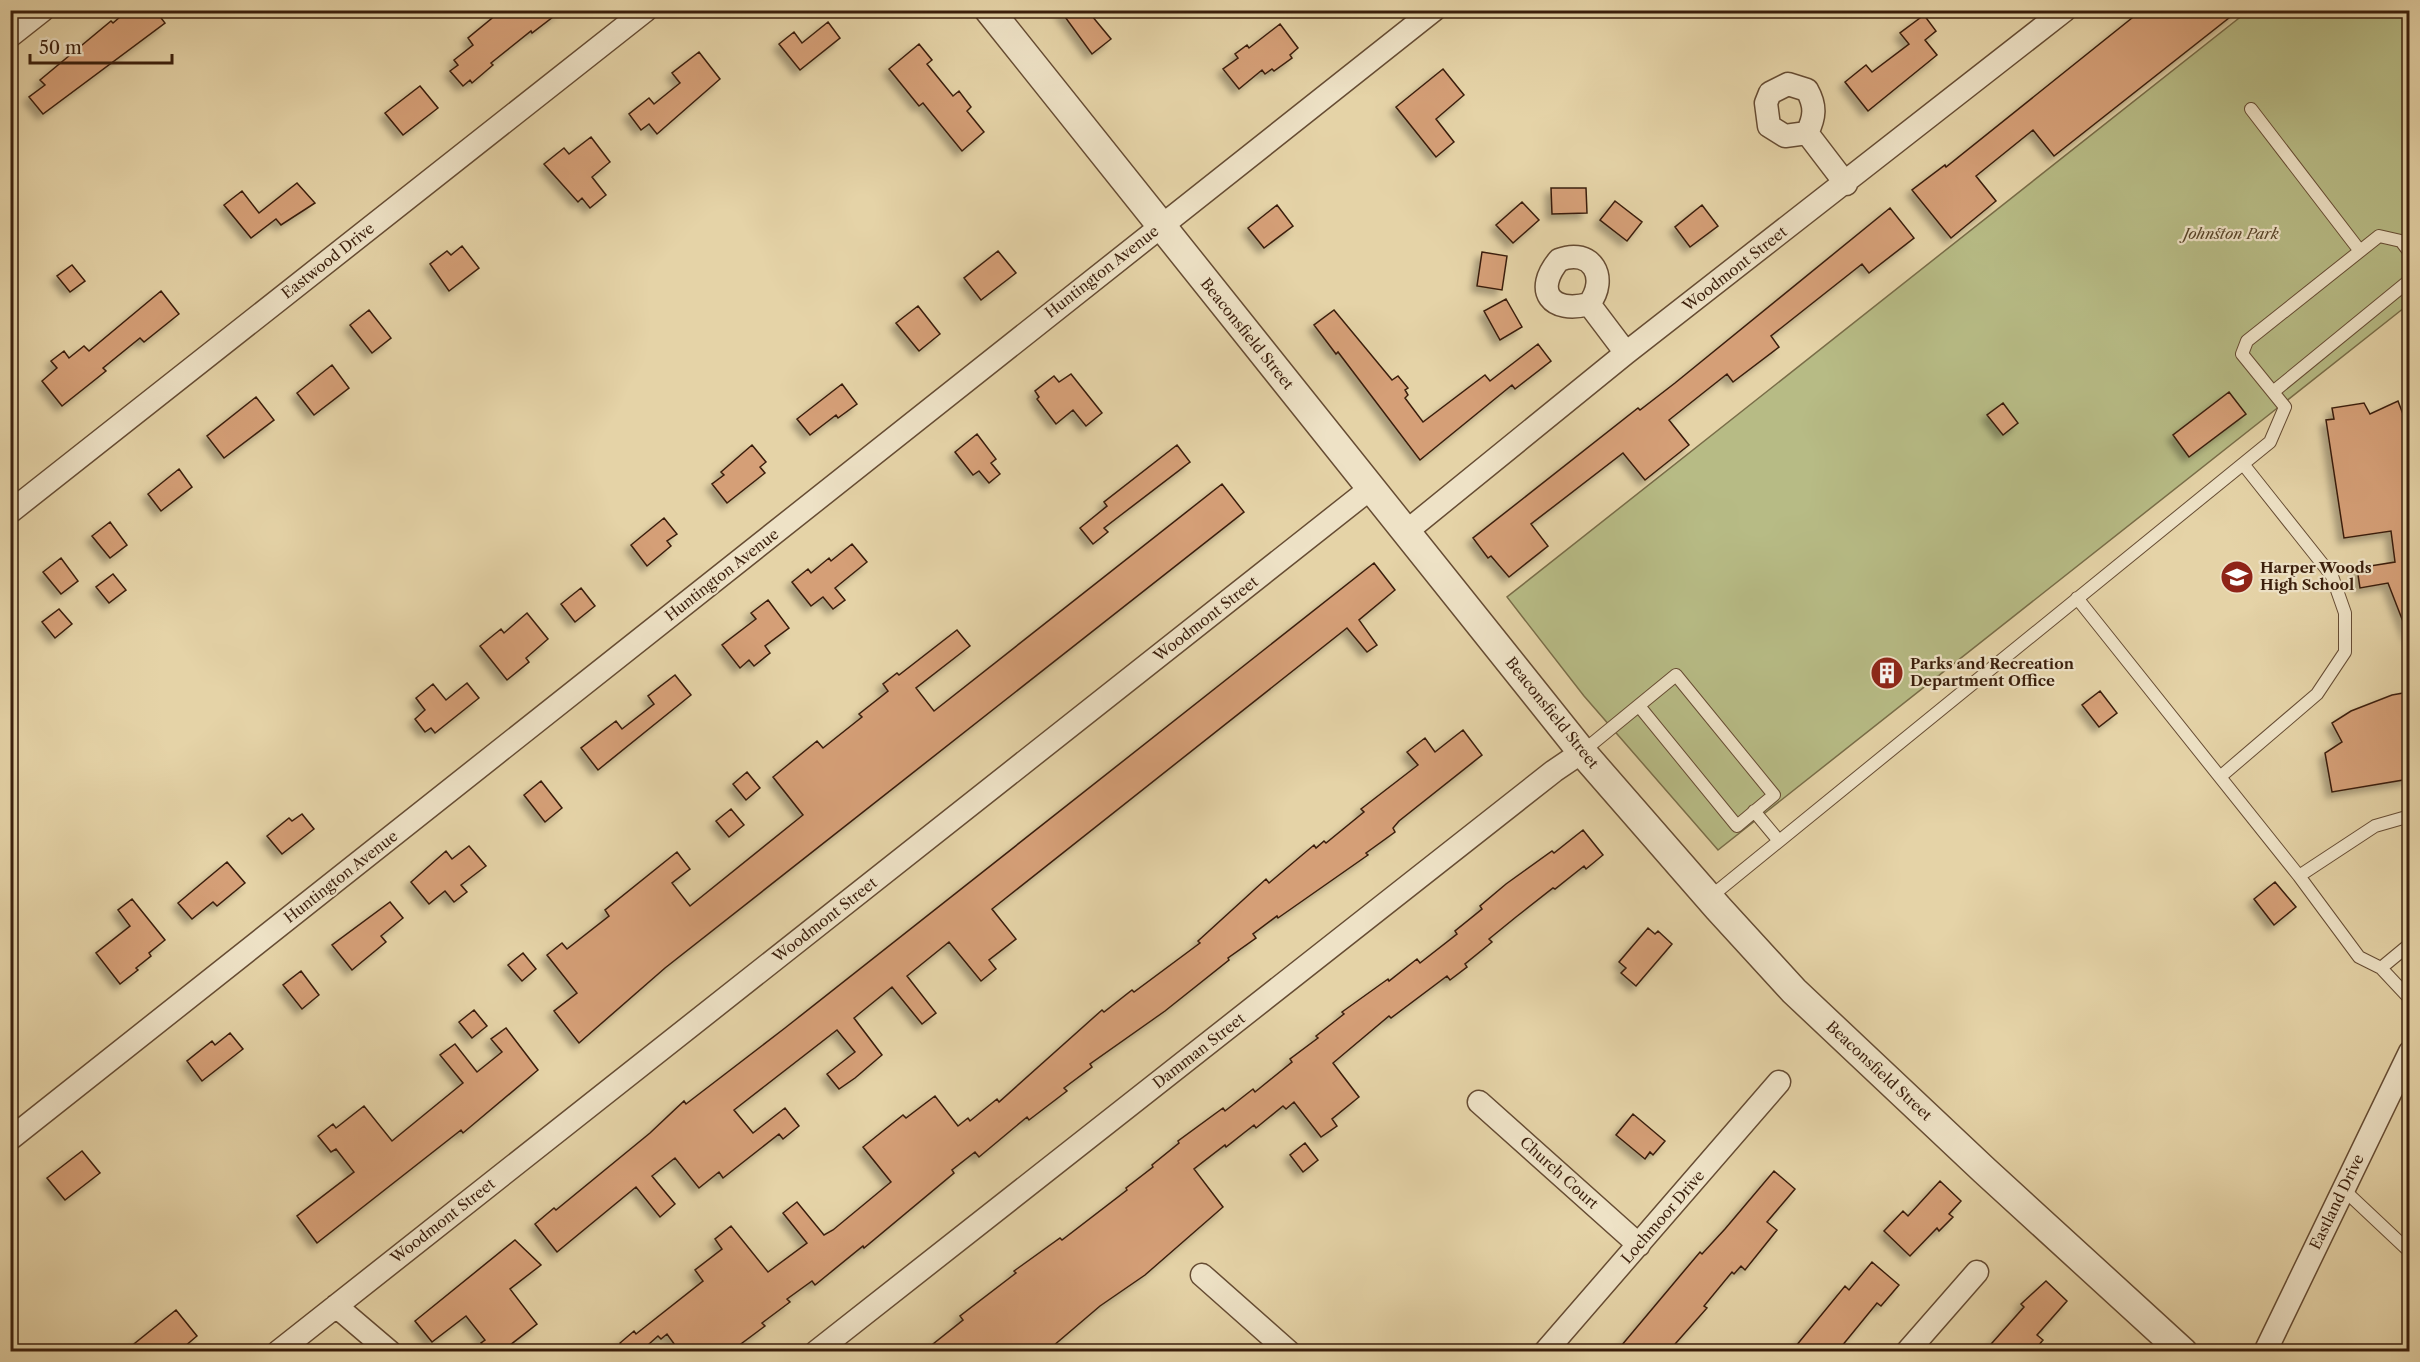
<svg xmlns="http://www.w3.org/2000/svg" width="2420" height="1362" viewBox="0 0 2420 1362" font-family="'Libre Caslon Text',serif">
<style>
.green{fill:#b7bb85;stroke:#796d48;stroke-width:1.5}
.building{fill:#d59f77;stroke:#3b1f0c;stroke-width:1.5;filter:url(#shadow)}
.lines{fill:none;stroke-linecap:round;stroke-linejoin:round}
.service-casing{stroke:#664c33;stroke-width:14}
.minor-casing{stroke:#664c33;stroke-width:25}
.tertiary-casing{stroke:#664c33;stroke-width:31}
.service{stroke:#eee2c6;stroke-width:12}
.minor{stroke:#eee2c6;stroke-width:22}
.tertiary{stroke:#eee2c6;stroke-width:28}
.labels{text-anchor:middle;stroke-width:4.5;stroke-linejoin:round;paint-order:stroke}
.park-label{font-size:15px;font-style:italic;fill:#5a462a;stroke:#eee2c6}
.street-label{font-size:15px;fill:#3b1f0c;stroke:#eee2c6}
.poi-label{font-size:15px;font-weight:bold;fill:#3b1f0c;stroke:#eee2c6;text-anchor:start}
</style>
<defs>
<filter id="shadow"><feDropShadow dx="-5.5" dy="5.5" stdDeviation="3" flood-color="#0004"/></filter>
</defs>
<rect width="100%" height="100%" fill="#e5d3a7"/>
<filter id="stains"><feTurbulence type="fractalNoise" baseFrequency=".00333" numOctaves="4"/><feColorMatrix values="0 0 0 0 .2 0 0 0 0 .09 0 0 0 0 .02 0 0 0 .5 -.17"/></filter>
<radialGradient id="worn" r=".72"><stop offset=".6" stop-color="#630" stop-opacity="0"/><stop offset="1" stop-color="#630" stop-opacity=".3"/></radialGradient>
<path class="green" d="M2248 11H2409V304L1718 850 1584 696 1507 597Z"/>
<path class="building" d="M128 10H155L165 23 43 114 29 97 45 85 40 80 111 21 113 23Z
M502 10H562L532 33 531 31 491 63 493 65 472 83 470 80 463 86 450 71 458 65 454 60 473 45 468 38Z
M1060 10H1087L1111 39 1092 54Z
M2142 10H2239L2054 156 2033 130 1976 176 1996 201 1951 238 1912 190 1945 165 1946 167Z
M1924 15 1936 31 1925 40 1937 55 1868 111 1845 82 1866 65 1872 72 1909 44 1900 33Z
M828 22 840 38 800 70 779 44 794 32 802 43Z
M1280 24 1298 48 1290 55 1292 58 1274 71 1272 69 1265 74 1262 70 1239 89 1223 69 1238 58 1235 54 1247 45 1249 48Z
M919 44 932 60 927 64 953 96 959 91 971 107 967 111 984 132 962 151 923 103 919 106 889 69Z
M699 52 720 79 657 134 649 124 641 130 629 114 649 98 654 104 680 83 672 73Z
M1443 69 1464 95 1436 119 1454 142 1436 157 1396 107Z
M420 86 438 108 403 135 385 113Z
M591 137 610 162 592 177 606 195 590 208 582 198 578 202 544 164 564 148 569 154Z
M297 183 315 203 281 225 276 219 251 238 224 205 242 191 259 213Z
M1551 188H1586L1587 213 1552 214Z
M1615 201 1642 222 1627 241 1600 220Z
M1522 202 1539 220 1513 243 1496 225Z
M1277 205 1293 226 1264 248 1248 228Z
M1702 205 1718 226 1690 247 1675 227Z
M1890 208 1914 238 1869 273 1862 264 1771 336 1779 347 1733 382 1727 374 1669 420 1689 445 1645 480 1623 453 1531 524 1548 546 1509 577 1491 556 1488 558 1473 538 1638 408 1640 410 1675 383Z
M462 246 479 268 449 291 430 264 447 251 451 255Z
M998 251 1016 273 981 300 964 278Z
M1482 252 1507 256 1502 290 1477 286Z
M72 265 85 281 70 292 57 276Z
M161 291 179 314 144 342 140 338 103 368 106 371 62 406 42 381 57 368 51 361 64 351 69 358 84 346 89 351Z
M1506 299 1522 327 1500 340 1484 311Z
M918 306 940 334 919 351 896 323Z
M369 310 391 338 372 353 350 325Z
M1334 310 1392 380 1398 376 1408 388 1405 390 1408 395 1405 398 1423 422 1485 375 1490 381 1538 344 1551 361 1515 389 1512 385 1420 460 1338 352 1336 354 1314 325Z
M332 365 349 388 314 415 297 393Z
M1071 374 1102 413 1086 426 1073 410 1056 424 1037 399 1039 397 1035 391 1054 376 1059 382Z
M842 384 857 404 838 418 836 415 810 435 797 419Z
M2229 392 2246 414 2189 457 2173 435Z
M256 397 274 420 224 458 207 436Z
M2398 401 2409 430V637L2388 583 2360 588 2357 568 2395 562 2391 531 2344 538 2326 420 2334 419 2332 408 2364 403 2370 414Z
M2003 403 2018 423 2003 435 1987 415Z
M977 434 996 459 991 463 1000 474 989 483 979 471 973 475 955 452Z
M752 445 766 462 760 467 765 473 727 503 712 484 724 475 721 472Z
M1177 445 1190 462 1104 528 1108 532 1093 544 1080 528 1107 506 1104 502Z
M179 469 192 487 161 511 148 494Z
M1222 484 1244 512 665 968 579 1043 554 1011 577 993 547 955 562 943 567 949 609 916 605 910 677 852 690 869 672 883 690 906 803 815 773 777 817 741 823 748 862 717 859 714 888 691 883 684 897 673 899 675 957 630 970 646 916 688 934 711Z
M664 518 677 534 667 541 671 546 647 566 631 545Z
M110 522 127 545 110 558 92 536Z
M852 544 867 562 835 588 845 600 833 609 823 597 811 606 792 582 808 569 811 573 829 558 831 561Z
M61 558 78 581 61 594 43 572Z
M1374 563 1395 590 1359 620 1377 645 1367 652 1347 628 992 909 1016 939 989 960 996 969 981 981 949 942 907 976 936 1013 922 1024 892 987 854 1018 882 1055 855 1078 839 1089 827 1074 855 1052 837 1030 734 1110 753 1133 785 1108 799 1126 783 1139 779 1134 723 1178 719 1172 699 1188 675 1158 652 1176 675 1204 660 1217 636 1187 557 1252 535 1224 554 1208 556 1210 650 1133 684 1101 686 1104 785 1028Z
M113 574 126 590 109 603 96 587Z
M581 588 595 606 575 622 561 604Z
M768 600 789 628 765 646 770 653 754 666 749 660 740 668 722 645 756 619 751 613Z
M59 609 72 624 55 638 42 622Z
M527 613 548 639 526 658 529 662 507 680 480 646 501 629 504 633Z
M675 675 691 695 598 770 581 748 616 721 622 729 654 704 648 696Z
M467 683 479 698 435 733 431 728 425 732 415 719 425 710 416 698 433 684 446 700Z
M2100 691 2117 713 2099 727 2082 705Z
M2409 692V779L2332 792 2325 753 2342 742 2332 723 2351 711 2392 695Z
M1463 730 1482 755 1399 821 1393 828 1395 832 1366 853 1368 855 1278 918 1277 916 1253 934 1256 938 1228 958 1229 960 1165 1011 1090 1064 1092 1067 1064 1088 1067 1091 1029 1120 1027 1117 979 1157 975 1152 952 1170 954 1173 864 1248 863 1246 815 1285 812 1281 787 1299 790 1302 762 1323 765 1326 730 1352H680L667 1334 661 1339 658 1336 640 1352H627L620 1343 634 1331 636 1334 703 1281 695 1270 722 1249 715 1239 731 1226 768 1272 807 1243 783 1213 797 1202 824 1235 833 1230 891 1182 863 1147 903 1115 906 1118 935 1096 958 1126 968 1118 970 1121 997 1099 999 1102 1102 1010 1104 1012 1132 990 1134 992 1200 943 1198 941 1266 879 1269 883 1314 845 1316 848 1324 841 1326 843 1364 812 1361 809 1418 765 1407 752 1425 738 1435 752Z
M747 772 760 788 746 800 733 784Z
M541 781 562 808 545 822 524 795Z
M731 809 744 825 729 837 716 821Z
M302 814 314 829 282 854 267 836 289 818 292 821Z
M1583 830 1603 855 1586 869 1584 866 1555 889 1553 888 1516 917 1489 939 1492 942 1465 964 1467 967 1450 980 1447 976 1391 1018 1389 1016 1333 1063 1359 1097 1332 1119 1337 1126 1321 1137 1294 1102 1286 1109 1283 1106 1256 1128 1254 1125 1226 1147 1225 1145 1194 1169 1223 1207 1145 1275 1100 1306 1046 1352H923L963 1320 960 1316 1016 1273 1014 1271 1060 1238 1062 1240 1127 1190 1126 1188 1153 1167 1152 1165 1179 1143 1178 1141 1223 1108 1225 1111 1253 1089 1255 1092 1292 1062 1290 1059 1318 1038 1316 1036 1344 1014 1342 1012 1388 979 1389 981 1417 959 1420 963 1457 934 1455 931 1482 909 1480 906 1506 884 1552 851 1554 853Z
M469 846 486 866 461 885 467 892 454 902 445 891 429 904 411 882 446 851 452 859Z
M227 862 245 883 217 906 213 902 192 919 178 903Z
M2275 882 2296 907 2274 925 2254 899Z
M132 899 165 940 149 953 151 956 136 968 138 970 120 984 96 953 130 926 118 910Z
M390 902 403 918 381 936 386 942 352 970 332 945Z
M1648 928 1655 934 1658 931 1672 944 1636 986 1621 973 1626 968 1619 962Z
M523 953 536 969 522 981 508 965Z
M301 971 319 995 302 1009 283 985Z
M474 1010 487 1026 472 1038 459 1022Z
M506 1028 538 1070 463 1133 461 1130 317 1243 297 1216 354 1172 336 1149 331 1152 318 1136 333 1124 336 1128 364 1106 392 1141 463 1083 440 1055 455 1044 477 1072 502 1052 491 1039Z
M230 1033 243 1049 202 1081 187 1061 212 1041 215 1045Z
M1633 1114 1665 1141 1653 1155 1650 1152 1645 1159 1616 1135Z
M1305 1143 1318 1160 1303 1172 1290 1155Z
M82 1151 100 1173 65 1200 47 1178Z
M1774 1171 1795 1189 1767 1222 1777 1230 1745 1270 1741 1266 1734 1274 1732 1272 1704 1306 1707 1308 1668 1352H1616L1700 1252 1702 1254 1725 1229Z
M1940 1181 1961 1201 1949 1214 1953 1217 1939 1231 1937 1228 1910 1256 1884 1231 1903 1211 1908 1216Z
M515 1240 541 1265 510 1289 537 1324 501 1352H488L481 1343 485 1340 466 1316 432 1342 415 1321Z
M1872 1262 1899 1285 1881 1306 1877 1303 1837 1352H1791L1845 1286 1849 1290Z
M2046 1281 2067 1301 2037 1335 2043 1340 2033 1352H1984L2024 1307 2021 1304Z
M176 1310 197 1336 178 1352H124Z"/>
<g class="lines">
<g class="service-casing">
<path id="service" d="M2251 109 2360 251
M2273 392 2410 280
M2077 598 2299 876 2359 957 2381 968 2410 999
M1582 752 1676 675 1774 795 1737 826 1639 706
M2220 777 2317 694 2345 652V613L2332 576 2243 464
M1754 811 1779 841
M2299 876 2375 826 2410 816
M1709 898 2270 442 2285 407 2242 354 2247 341 2379 236 2401 241 2410 253
M2381 968 2410 944
M2343 1189 2410 1252"/>
</g>
<g class="minor-casing">
<path id="minor" d="M10 36 43 10
M1807 133 1785 136 1769 126 1766 103 1770 93 1788 84 1807 90C1816 106 1815 117 1807 133L1846 184
M1589 304C1551 314 1533 291 1559 260 1592 247 1609 278 1589 304L1626 353
M10 512 646 10
M1407 531 1626 353 2065 10
M1479 1102 1639 1245
M10 1139 1434 10
M1202 1275 1289 1352
M336 1306 390 1352
M278 1352 1371 488
M816 1352 1554 771 1582 752
M1545 1352 1779 1082
M1907 1352 1977 1272
M2265 1352 2410 1052"/>
</g>
<g class="tertiary-casing">
<path id="tertiary" d="M989 10 1582 752 1718 908 1794 991 1984 1170 2183 1352"/>
</g>
<use href="#service" class="service"/>
<use href="#minor" class="minor"/>
<use href="#tertiary" class="tertiary"/>
</g>
<defs>
<g id="school-disc" transform="scale(1.725)"><circle r="9.5" fill="#8f2418" stroke="#eee2c6"/><path d="M0-5L7-2L0 1L-7-2ZM-4 1L0 2.5L4 1V4Q0 6-4 4Z" fill="#fff"/></g>
<g id="building-disc" transform="scale(1.725)"><circle r="9.5" fill="#8f2418" stroke="#eee2c6"/><path d="M-4-6H4V6H1V3H-1V6H-4ZM-2.5-4.3h1.7v1.8h-1.7ZM.8-4.3h1.7v1.8H.8ZM-2.5-1h1.7V.8h-1.7ZM.8-1h1.7V.8H.8Z" fill="#fff"/></g>
</defs>
<g fill-rule="evenodd">
<use href="#school-disc" x="2237" y="577"/>
<use href="#building-disc" x="1887" y="673"/>
</g>
<g class="labels">
<g class="park-label">
<text x="2231" y="239">Johnston Park</text>
</g>
<g class="street-label">
<text transform="translate(328 261) rotate(-38)" y="5">Eastwood Drive</text>
<text transform="translate(1735 269) rotate(-38)" y="5">Woodmont Street</text>
<text transform="translate(1102 272) rotate(-38)" y="5">Huntington Avenue</text>
<text transform="translate(1247 334) rotate(51)" y="5">Beaconsfield Street</text>
<text transform="translate(722 575) rotate(-38)" y="5">Huntington Avenue</text>
<text transform="translate(1206 619) rotate(-38)" y="5">Woodmont Street</text>
<text transform="translate(1552 713) rotate(51)" y="5">Beaconsfield Street</text>
<text transform="translate(341 877) rotate(-38)" y="5">Huntington Avenue</text>
<text transform="translate(825 920) rotate(-38)" y="5">Woodmont Street</text>
<text transform="translate(1199 1051) rotate(-38)" y="5">Damman Street</text>
<text transform="translate(1879 1071) rotate(43)" y="5">Beaconsfield Street</text>
<text transform="translate(1559 1173) rotate(42)" y="5">Church Court</text>
<text transform="translate(2337 1202) rotate(-64)" y="5">Eastland Drive</text>
<text transform="translate(1663 1217) rotate(-49)" y="5">Lochmoor Drive</text>
<text transform="translate(443 1221) rotate(-38)" y="5">Woodmont Street</text>
</g>
<g class="poi-label">
<text x="2260" y="573">Harper Woods<tspan x="2260" dy="17">High School</tspan></text>
<text x="1910" y="669">Parks and Recreation<tspan x="1910" dy="17">Department Office</tspan></text>
</g>
</g>
<rect width="2420" height="1362" fill="none" stroke="#e5d3a7" stroke-width="36"/>
<rect x="12" y="12" width="2396" height="1338" fill="none" stroke="#3b1f0c" stroke-width="3"/>
<rect x="18" y="18" width="2384" height="1326" fill="none" stroke="#3b1f0c" stroke-width="1.5"/>
<path d="M30 54v9h142v-9" fill="none" stroke="#3b1f0c" stroke-width="3"/>
<text x="39" y="54" font-size="18" fill="#3b1f0c" stroke="#eee2c6" stroke-width="4.5" paint-order="stroke">50 m</text>
<rect width="100%" height="100%" filter="url(#stains)"/>
<rect width="100%" height="100%" fill="url(#worn)"/>
</svg>
